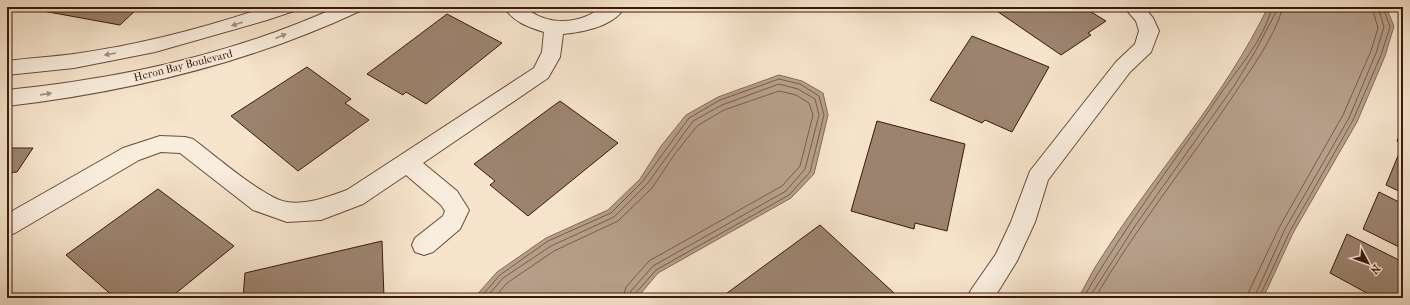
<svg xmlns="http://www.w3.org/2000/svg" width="1410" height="305" viewBox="0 0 1410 305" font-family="'IM FELL French Canon',serif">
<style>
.water{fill:#b69f8a;stroke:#846a57}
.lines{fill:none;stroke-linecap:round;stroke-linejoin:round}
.shore{stroke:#785c4a;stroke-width:1}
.building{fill:#9c836f;stroke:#3a1a0a}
.minor-casing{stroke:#694c3a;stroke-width:2}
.tertiary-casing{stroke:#694c3a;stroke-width:2}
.minor{fill:#f9edde;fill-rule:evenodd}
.tertiary{fill:#f9edde;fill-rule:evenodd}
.oneway{fill:#a38e7f}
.labels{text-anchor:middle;stroke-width:3;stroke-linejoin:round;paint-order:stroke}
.street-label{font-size:11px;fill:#3a1a0a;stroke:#f9edde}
</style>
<rect width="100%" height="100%" fill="#f6e4cc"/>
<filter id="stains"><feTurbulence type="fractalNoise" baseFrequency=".005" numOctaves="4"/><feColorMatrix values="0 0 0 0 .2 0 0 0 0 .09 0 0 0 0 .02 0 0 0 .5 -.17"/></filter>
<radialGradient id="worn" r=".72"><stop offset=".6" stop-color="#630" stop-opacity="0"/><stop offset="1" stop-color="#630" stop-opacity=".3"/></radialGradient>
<path class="water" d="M1268 7H1386L1394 26 1385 56 1357 122 1293 233 1263 298H1078C1086 285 1092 271 1101 258 1155 173 1224 98 1268 7Z
M779 75 802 81 823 93 828 115 814 174 791 198 658 273 637 298H474L497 272 546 238 608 210 640 179 661 146 686 115 718 97Z"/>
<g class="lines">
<path class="shore" d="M480 298 500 275 548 241 611 213 643 181 689 118 720 100 779 79 800 84 819 96 824 115 810 172 789 195 656 270 635 294 634 298
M486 298 503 278 551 246 614 217 647 184 693 121 722 105 779 84 798 89 815 99 819 115 805 169 786 191 653 266 631 291 629 298
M494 298 507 283 554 251 618 221 652 188 674 155 697 126 724 110 779 91 796 95 809 103 813 115 800 166 782 186 649 261 626 287 623 298
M1083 298C1124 228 1173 163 1219 96 1238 68 1264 40 1272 7
M1089 298 1135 226 1234 86 1256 50 1276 12 1277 7
M1095 298C1135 229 1186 166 1231 99 1250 70 1273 41 1283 7
M1248 298 1249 291 1280 226 1343 115 1371 51 1378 28 1372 7
M1254 298 1285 229 1349 118 1376 53 1384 27 1378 7
M1259 298 1290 231 1353 120 1381 55 1390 27 1383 7"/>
</g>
<path class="building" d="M34 7H139L120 25 32 9Z
M991 7H1083L1106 21 1088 33 1091 35 1061 55Z
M447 14 502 43 426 104 406 92 403 95 367 74Z
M972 36 1049 67 1012 132 985 120 982 123 930 100Z
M307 67 351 99 345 103 369 120 298 171 231 116Z
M560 101 618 143 528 216 490 185 495 181 474 164Z
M877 121 965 144 947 231 915 223 914 229 851 211Z
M1403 128V144L1397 141Z
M7 148H33L17 172 7 173Z
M1400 151 1403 153V193L1386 185Z
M158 189 234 246 170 298H115L66 255Z
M1379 192 1403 204V249L1363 229Z
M820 225 894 293 889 298H725L723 296Z
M1347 234 1403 262V298H1376L1330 273Z
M382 241 384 298H243L245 273Z"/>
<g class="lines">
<g class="minor-casing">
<path id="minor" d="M504 7H525C541 22 566 25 587 16 592 14 598 9 603 7 609 5 619 7 625 7 614 26 584 32 563 34L560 57 548 78 423 163 457 191 469 210 460 229 433 252 424 255 415 252 412 245 415 238 443 216 445 211 441 205 406 175 363 204 321 220 287 222 253 210 180 153 161 152 139 160 15 233 7 236V214L123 148 160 136 185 137 193 139C213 154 265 199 287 202 307 205 328 197 347 190L534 68 542 52 544 32C528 27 513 22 504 7Z
M1124 7H1144L1153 18 1159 31 1151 52 1130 72 1048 180 1035 222 1017 261 994 298H967L971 290 996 254 1011 222 1030 171 1116 62 1135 44 1139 31 1136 21Z"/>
</g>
<g class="tertiary-casing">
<path id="tertiary" d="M267 7H296L294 11 267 20 155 52 74 68 7 75V61C29 58 52 57 74 54 140 45 204 28 267 7Z
M337 7H362L360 11C249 63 128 92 7 106V90C119 79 234 54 337 7Z"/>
</g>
<use href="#minor" class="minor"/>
<use href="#tertiary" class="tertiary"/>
</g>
<defs><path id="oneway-solid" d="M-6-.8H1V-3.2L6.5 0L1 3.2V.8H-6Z"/></defs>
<g class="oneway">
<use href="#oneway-solid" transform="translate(237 24) rotate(162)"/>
<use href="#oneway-solid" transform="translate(281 36) rotate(-21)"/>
<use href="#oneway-solid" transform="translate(110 54) rotate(170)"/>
<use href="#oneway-solid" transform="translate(46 94) rotate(-8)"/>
</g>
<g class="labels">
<g class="street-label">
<text transform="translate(183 65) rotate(-14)" y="4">Heron Bay Boulevard</text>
</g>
</g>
<rect width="1410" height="305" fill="none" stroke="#f6e4cc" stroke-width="24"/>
<rect x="8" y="8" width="1394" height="289" fill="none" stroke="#3a1a0a" stroke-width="2"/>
<rect x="12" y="12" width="1386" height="281" fill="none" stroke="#3a1a0a"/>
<g transform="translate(1368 263) rotate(131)" stroke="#f9edde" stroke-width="3" paint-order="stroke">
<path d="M0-3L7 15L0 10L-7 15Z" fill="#3a1a0a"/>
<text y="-6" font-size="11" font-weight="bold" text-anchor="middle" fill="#3a1a0a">N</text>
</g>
<rect width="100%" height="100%" filter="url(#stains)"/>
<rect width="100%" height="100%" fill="url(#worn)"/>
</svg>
